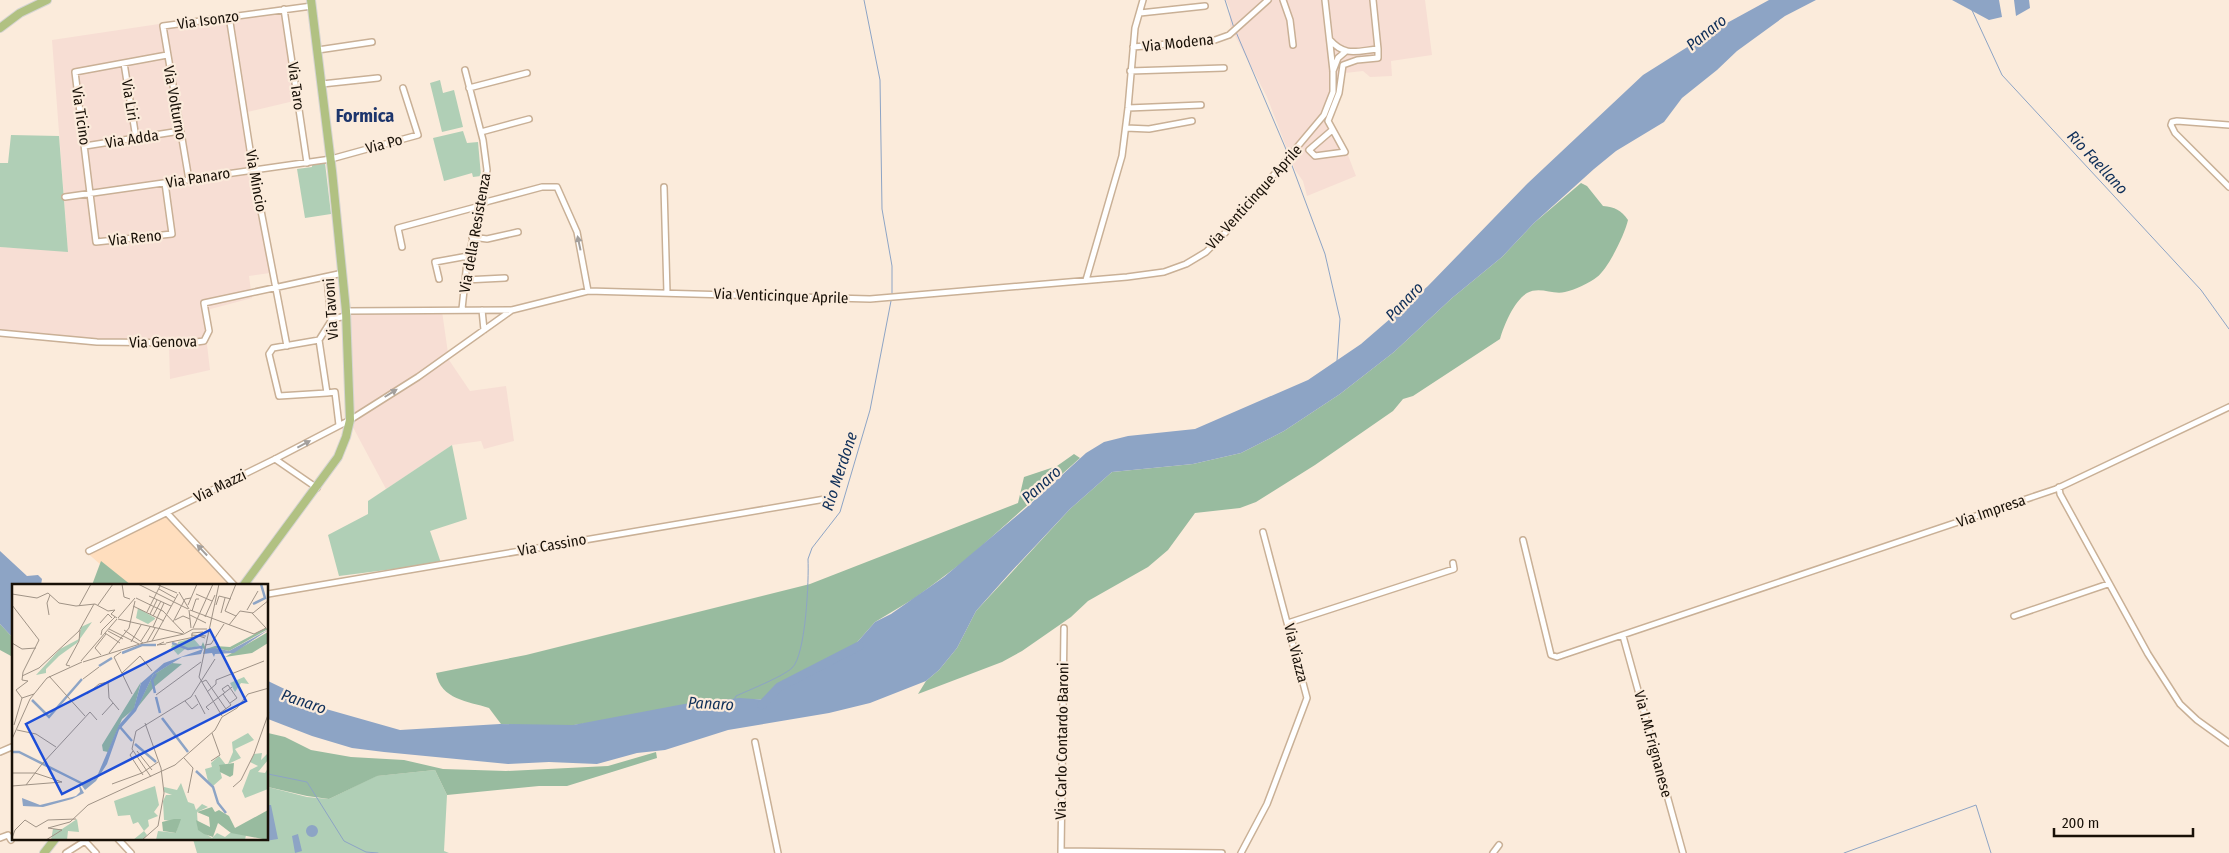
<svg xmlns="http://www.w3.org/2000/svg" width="2229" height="853" viewBox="0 0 2229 853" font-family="'Fira Sans Condensed',sans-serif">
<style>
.built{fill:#ffdebe}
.industrial{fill:#f7ded4}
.green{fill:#b0cfb6}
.forest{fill:#98bb9f}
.water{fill:#8da4c5}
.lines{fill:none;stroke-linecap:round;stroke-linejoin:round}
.stream{stroke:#8da4c5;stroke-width:1}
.river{stroke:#8da4c5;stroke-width:9}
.street-casing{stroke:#c9b096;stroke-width:8}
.primary-casing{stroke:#d5d4d2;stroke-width:10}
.street{stroke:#fff;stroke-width:5}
.primary{stroke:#b1c182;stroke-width:8}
.oneway{fill:#a39f9c}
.labels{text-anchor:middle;stroke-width:4.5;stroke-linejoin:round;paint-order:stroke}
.street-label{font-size:15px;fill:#181007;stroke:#fbebdb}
.water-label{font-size:16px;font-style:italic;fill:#0e2e58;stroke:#fbebdb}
.quarter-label{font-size:18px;font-weight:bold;fill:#1d356c;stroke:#fbebdb}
.inset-river{fill:none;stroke:#8da4c5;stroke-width:2.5}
.inset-road{fill:none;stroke:#a09386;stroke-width:1}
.view{fill:#1d4ed8;fill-opacity:0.15;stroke:#1d4ed8;stroke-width:2.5}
.inset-edge{fill:none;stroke:#181007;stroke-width:2.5}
</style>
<rect width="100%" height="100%" fill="#fbebdb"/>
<path class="built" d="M165 515 228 585H133L115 577 85 551Z"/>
<path class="industrial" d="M1226 0H1425L1432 55 1391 61 1392 76 1370 77 1363 71 1345 73 1341 98 1329 120 1346 150 1356 176 1307 196 1303 181 1295 170 1267 97 1230 26V9Z
M280 6 294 101 243 113 270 273 249 276 252 298 203 311 210 370 170 379 169 347 84 345 0 336V247L68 251 52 40Z
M344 309 442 311 449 360 470 391 506 386 514 441 484 449 481 441 452 445 386 489 348 418Z"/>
<path class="green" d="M440 80 443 93 454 90 463 127 442 132 430 83Z
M463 131 467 143 478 142 481 176 473 177 472 173 444 181 433 138Z
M11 135 59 136 68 252 0 247V163H8Z
M325 163 331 214 305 218 297 169 312 167V164Z
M452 445 467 519 430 531 441 563 339 576 328 535 368 514V501Z
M435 770 447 795 444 851 449 853H197L193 839H268V787L307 797 329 799 376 776Z"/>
<path class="forest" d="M1581 183 1587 186 1603 206C1615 207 1621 210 1628 220 1625 234 1608 269 1597 277 1590 283 1574 290 1565 292 1552 295 1540 286 1527 293 1514 301 1504 325 1500 339L1413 396 1403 399 1393 411 1315 465 1256 502 1240 508 1195 513 1168 550 1148 567 1088 601 1071 617 1022 651 1002 662 918 694 926 681 939 670 957 648 976 611 1070 509 1112 472 1193 464 1241 453 1284 431 1340 394 1394 352 1452 298 1502 257 1534 223Z
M1074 454 1080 458 967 559 915 598 875 622 845 656 779 687 768 700C701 696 639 716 574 725 550 728 524 726 501 724L489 708C468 701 441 700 436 673L526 655 810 584 1018 503 1024 477 1057 466Z
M101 561 131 585H92Z
M0 624 14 639V660L11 656 0 650Z
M268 733 285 737 311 750 351 757 404 760 443 769 506 771 608 766 656 752 657 758 567 786H539L447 795 435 770 377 776 329 799 307 796 268 787Z"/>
<path class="water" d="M1769 0H1816L1785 16 1737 51 1717 70 1682 98 1664 122 1616 151 1594 169 1534 223 1502 257 1452 298 1394 352 1340 394 1284 431 1241 453 1193 464 1112 472 1070 509 1008 575 976 611 957 648 939 670 926 681 870 703 829 713 728 730 665 750 637 753 597 764 549 762 508 764 384 752 352 748 312 736 268 719V681L326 709 400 730 500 724 573 725 684 704 740 698 768 700 779 687 845 656 875 622 891 614 944 577 1026 508 1086 453 1104 442 1128 436 1195 429 1308 380 1361 344 1428 286 1528 183 1643 75 1716 29Z
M1952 0H1999L2002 17 1989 20Z
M2014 0H2029L2030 8 2016 16Z
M0 551 27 576 38 575 42 579 41 585 14 586V639L0 624Z
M268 805H271L278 839 265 841 264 839H268Z
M306 831a6 6 0 1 1 12 0a6 6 0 1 1-12 0Z
M298 834 302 851 295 853 292 836Z"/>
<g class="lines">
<path class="stream" d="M864 0 880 80 882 209 892 266V293
M1225 0 1234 28
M1971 8 2002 75 2201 290 2229 329
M1236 32 1288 154
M1291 163 1325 254 1340 319 1337 361
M734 700 736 696C749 690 782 677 792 668 806 655 809 579 808 559L812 548 840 512 870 410 891 301
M0 755 14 749
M268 774 307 782 344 841 366 852 378 853
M1844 853 1976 805 1991 853"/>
<path class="river" d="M762 705 779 687 859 646"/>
<g class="street-casing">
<path id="street" d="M1283 0 1290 20 1293 45
M284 9 307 163
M1140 13 1205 6
M229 16 253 169 287 346
M1330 40C1345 57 1357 51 1378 49L1373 0
M1133 47 1215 40 1229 35 1268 0
M318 50 372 42
M124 63 136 138
M1130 71 1224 68
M1333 71 1338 58 1345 52
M322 84 378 78
M469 88 527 73
M1128 108 1201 105
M2229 125 2177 121 2172 122 2171 125 2175 133 2229 187
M1126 128 1149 129 1192 121
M1331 131 1309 150 1315 156 1345 152
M481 132 529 119
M85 146 180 131
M1345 152 1328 121 1339 93 1343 65 1357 60 1378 58V49
M189 180 163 26 312 6
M165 183 172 234 96 242 75 72 167 55
M664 187 667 293
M65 197 331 159 418 135 403 88
M482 203 542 187H557L577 232 588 291
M472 237 487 239 518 232
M402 247 398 228 480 206
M327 277 331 321 319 340 327 393 335 392 339 425
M439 279 435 262 468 256
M465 280 505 278
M1086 280 1122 156 1128 108 1135 28 1143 0
M462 309 467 262 482 203 487 170 483 140 465 70
M482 310 484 330
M346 311 511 310
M331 321 337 318 346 316
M0 333 97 342 189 343 204 341 209 331 204 303 343 273
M319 340 273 348 269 354 279 396 327 393
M275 459 317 488
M2059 487 2060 494 2148 654 2180 704 2197 720 2229 743
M167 513 235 586
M1523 540 1551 655 1557 657 2056 489 2229 407
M89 551 275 459 350 420 418 377 512 310 588 291 870 299 1127 277 1164 272 1186 264 1206 252 1225 233 1324 115 1333 92V71L1325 0
M268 594 831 498 835 494
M2014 616 2108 584
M1288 623 1454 569 1453 563
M1623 636 1683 853
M755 742 778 853
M0 752 14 746
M0 838 8 835 11 840
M118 839 131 853
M84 840 96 853
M1061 851 1222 853
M66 853 85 841
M1061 853 1064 628
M1241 853 1267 804 1307 698 1263 532
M1493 853 1499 845"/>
</g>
<g class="primary-casing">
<path id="primary" d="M0 28 20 13 47 0
M243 586 338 457 346 437 350 420 346 311 332 171 311 0
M44 853 55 839"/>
</g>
<use href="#street" class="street"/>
<use href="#primary" class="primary"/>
</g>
<defs><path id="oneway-solid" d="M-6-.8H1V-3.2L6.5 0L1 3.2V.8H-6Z" transform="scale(1.25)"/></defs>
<g class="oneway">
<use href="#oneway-solid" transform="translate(579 243) rotate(-102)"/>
<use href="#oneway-solid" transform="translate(391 393) rotate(-32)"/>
<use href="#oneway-solid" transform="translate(304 444) rotate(-28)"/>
<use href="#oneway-solid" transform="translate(202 550) rotate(-133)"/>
</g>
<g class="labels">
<g class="street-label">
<text transform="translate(208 20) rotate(-8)" y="5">Via Isonzo</text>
<text transform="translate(1178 43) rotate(-6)" y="5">Via Modena</text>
<text transform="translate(296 86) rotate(82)" y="5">Via Taro</text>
<text transform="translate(130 100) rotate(81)" y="5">Via Liri</text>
<text transform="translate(175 103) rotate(80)" y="5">Via Volturno</text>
<text transform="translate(81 116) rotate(82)" y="5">Via Ticino</text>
<text transform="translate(132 139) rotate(-9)" y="5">Via Adda</text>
<text transform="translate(384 144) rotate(-15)" y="5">Via Po</text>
<text transform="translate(198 178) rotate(-9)" y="5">Via Panaro</text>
<text transform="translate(256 181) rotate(80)" y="5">Via Mincio</text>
<text transform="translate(1254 197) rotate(-48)" y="5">Via Venticinque Aprile</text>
<text transform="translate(475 233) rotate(-80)" y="5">Via della Resistenza</text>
<text transform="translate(135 238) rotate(-6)" y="5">Via Reno</text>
<text transform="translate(781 296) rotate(2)" y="5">Via Venticinque Aprile</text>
<text transform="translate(331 309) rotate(-94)" y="5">Via Tavoni</text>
<text transform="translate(163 342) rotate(-1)" y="5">Via Genova</text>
<text transform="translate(220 486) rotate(-26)" y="5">Via Mazzi</text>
<text transform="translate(1991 511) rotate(-19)" y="5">Via Impresa</text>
<text transform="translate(552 545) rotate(-10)" y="5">Via Cassino</text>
<text transform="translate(1296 653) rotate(76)" y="5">Via Viazza</text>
<text transform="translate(1062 741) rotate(-89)" y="5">Via Carlo Contardo Baroni</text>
<text transform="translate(1653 744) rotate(75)" y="5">Via I.M.Frignanese</text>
</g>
<g class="water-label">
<text transform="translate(1706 32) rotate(-39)" y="6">Panaro</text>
<text transform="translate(2098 162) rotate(47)" y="6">Rio Faellano</text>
<text transform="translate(1404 301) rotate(-46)" y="6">Panaro</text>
<text transform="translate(839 471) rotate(-72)" y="6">Rio Merdone</text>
<text transform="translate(1041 484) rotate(-42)" y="6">Panaro</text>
<text transform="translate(304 701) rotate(19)" y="6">Panaro</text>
<text transform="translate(711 703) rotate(3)" y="6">Panaro</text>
</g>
<g class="quarter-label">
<text x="365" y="122">Formica</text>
</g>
</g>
<g transform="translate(12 584)">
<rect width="256" height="256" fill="#fbebdb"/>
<path d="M126 24 143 34V35L136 40 124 34ZM80 38 65 59 47 72 34 85V89L24 91 48 65 67 55 69 43ZM181 54 188 62 173 65 166 71 159 63 161 60 166 61V58ZM232 93 237 100 229 99 223 108 218 99ZM236 149 242 156 223 165 229 174 216 180 221 168 220 158ZM250 169 249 176 256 169V176L246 188 253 189 256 184V205L233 214 230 207 238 186 246 182 238 178 242 170ZM207 172 214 181 207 182 210 194 201 202 196 197 193 185 200 183 199 179ZM169 199 176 218 182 220 184 226 190 220 196 223 185 228 186 245 200 254 205 249 213 253 218 249 230 248 234 251 233 256H144L146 247 164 249 167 238 152 236 151 217 154 211H160L152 208V203L165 206ZM143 202 147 221 142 228 146 232 136 236 137 242 132 247 135 251 131 256H121L132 247 126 238 121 240 118 231 106 232 102 217ZM65 235 67 248 56 247 55 256H39L41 245H50Z" fill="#b0cfb6"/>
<path d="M254 44 256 45 217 67 204 64 203 65H192L189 63 191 58 194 65 203 62 218 63ZM256 48V59L240 69 213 73ZM160 79 170 80 142 103 125 124 141 91ZM129 98 122 125 110 135 96 168 91 167 90 161ZM222 179 221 191 218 193 208 188 207 181ZM200 223 203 228 207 226 217 232 223 244 256 226V256L219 249 206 239 201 253 192 250 186 246 184 236 198 243 197 233 185 228ZM162 235H169L164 249 151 247 150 238Z" fill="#98bb9f"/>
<path d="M256 46 222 69 203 70 202 73 200 69 191 70 192 65 204 64 217 67ZM191 65 189 70 170 73 141 91 124 127 107 146 95 180 84 197 73 206 68 199 81 196 86 190 107 141 122 124 129 99 152 79ZM67 200 72 209 60 215 31 223 11 222 10 214 28 221 64 212 68 208Z" fill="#8da4c5"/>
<path class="inset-river" d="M241 20 253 14 249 0M160 59 176 65 189 63 190 65M110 69 130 61H144M87 82 100 74M143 109 140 96 144 90M144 113 148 129M20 116 37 133 70 95M150 134 176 168M108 143 120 157M123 160 144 178M0 168H7L71 200M184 187 201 203 206 219 214 229"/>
<path class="inset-road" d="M110 0 112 13 118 15M126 0 176 25M144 0 165 9M207 0 187 93 210 132M224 0 213 27 224 32M147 5 163 14M167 8 177 25M0 10 25 14 36 9 47 19 64 22 83 20 96 27 103 26 99 30 105 34M184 10 200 17M137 12 159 22M124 14 151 27 172 49M0 21 27 56 11 88 10 96 16 97 4 106 10 114M86 21 101 0M176 21 185 0M204 21 207 12 219 15M67 22 79 0M121 22 152 37M177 26 179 44M178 26 242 50 254 44 240 29M235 26 246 7M180 27 184 15H187M135 28 149 0M209 29 213 14M138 30 145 16M37 31 35 19 38 11M178 31 194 39M141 32 149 17M193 33 203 11M106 34 123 14M106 35 171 50M163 36 171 32 178 35M161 38 173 15 179 14M88 39 96 30 100 34M217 41 228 27 241 29 257 16M141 43 152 19M181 44 201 0M97 45 127 60M112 46 131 59M96 47 111 55M93 49 108 59M172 50 181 45H195M89 51 90 46 103 33M179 51 194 52M180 53V49L191 48M129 57 138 43M140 57 166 10M119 58 129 41M135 58 143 44M152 58 145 61 154 60M0 59 10 65 24 64M154 59 187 52 193 54M193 61 199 60 212 40M109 68 102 73 120 110M97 69 117 44 123 17M89 71 83 64 94 50M69 77 105 35M71 78 131 59 172 50M58 82 54 81 67 57 68 46M110 89 128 72 140 87M10 92 27 84 67 47 82 20M37 92 73 132M71 95 87 83M190 98 194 96 214 125M195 108 204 100V96L252 77M213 109 210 105 216 101 225 114 218 119M75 110 87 100 96 98M144 111 189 78M183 111 193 130M173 117 180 125 186 120M107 126 97 114 96 98 111 91M197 126 194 123 220 103M208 129 219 121 211 110M90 131 101 119M2 141 10 114 22 110M5 146 24 150 44 163M0 155 18 115 35 94 70 78M121 167 118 171 131 191M125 167 140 186M172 174 181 184 176 209M199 177 208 171 200 149M30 180 78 128 85 136M0 189H23L50 198M139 193 120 165 124 147 179 113 203 75M100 200 130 189 146 178M14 201 30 180M0 202 50 198M221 203 229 196 242 170 257 128M0 254 3 246 13 236 24 243 36 236 64 235M34 256 50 246 36 244 58 238 76 221 163 181 203 146 210 133 225 124 236 110 257 104M130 256 146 242 152 209 149 184 133 139"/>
<path class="view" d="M198 46 234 117 50 210 14 140Z"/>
<rect width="256" height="256" class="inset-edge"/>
</g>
<path d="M2054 828v8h139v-8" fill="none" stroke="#181007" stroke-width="2.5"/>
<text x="2062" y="828" font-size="15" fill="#181007" stroke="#fbebdb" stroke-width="4" paint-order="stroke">200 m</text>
</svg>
